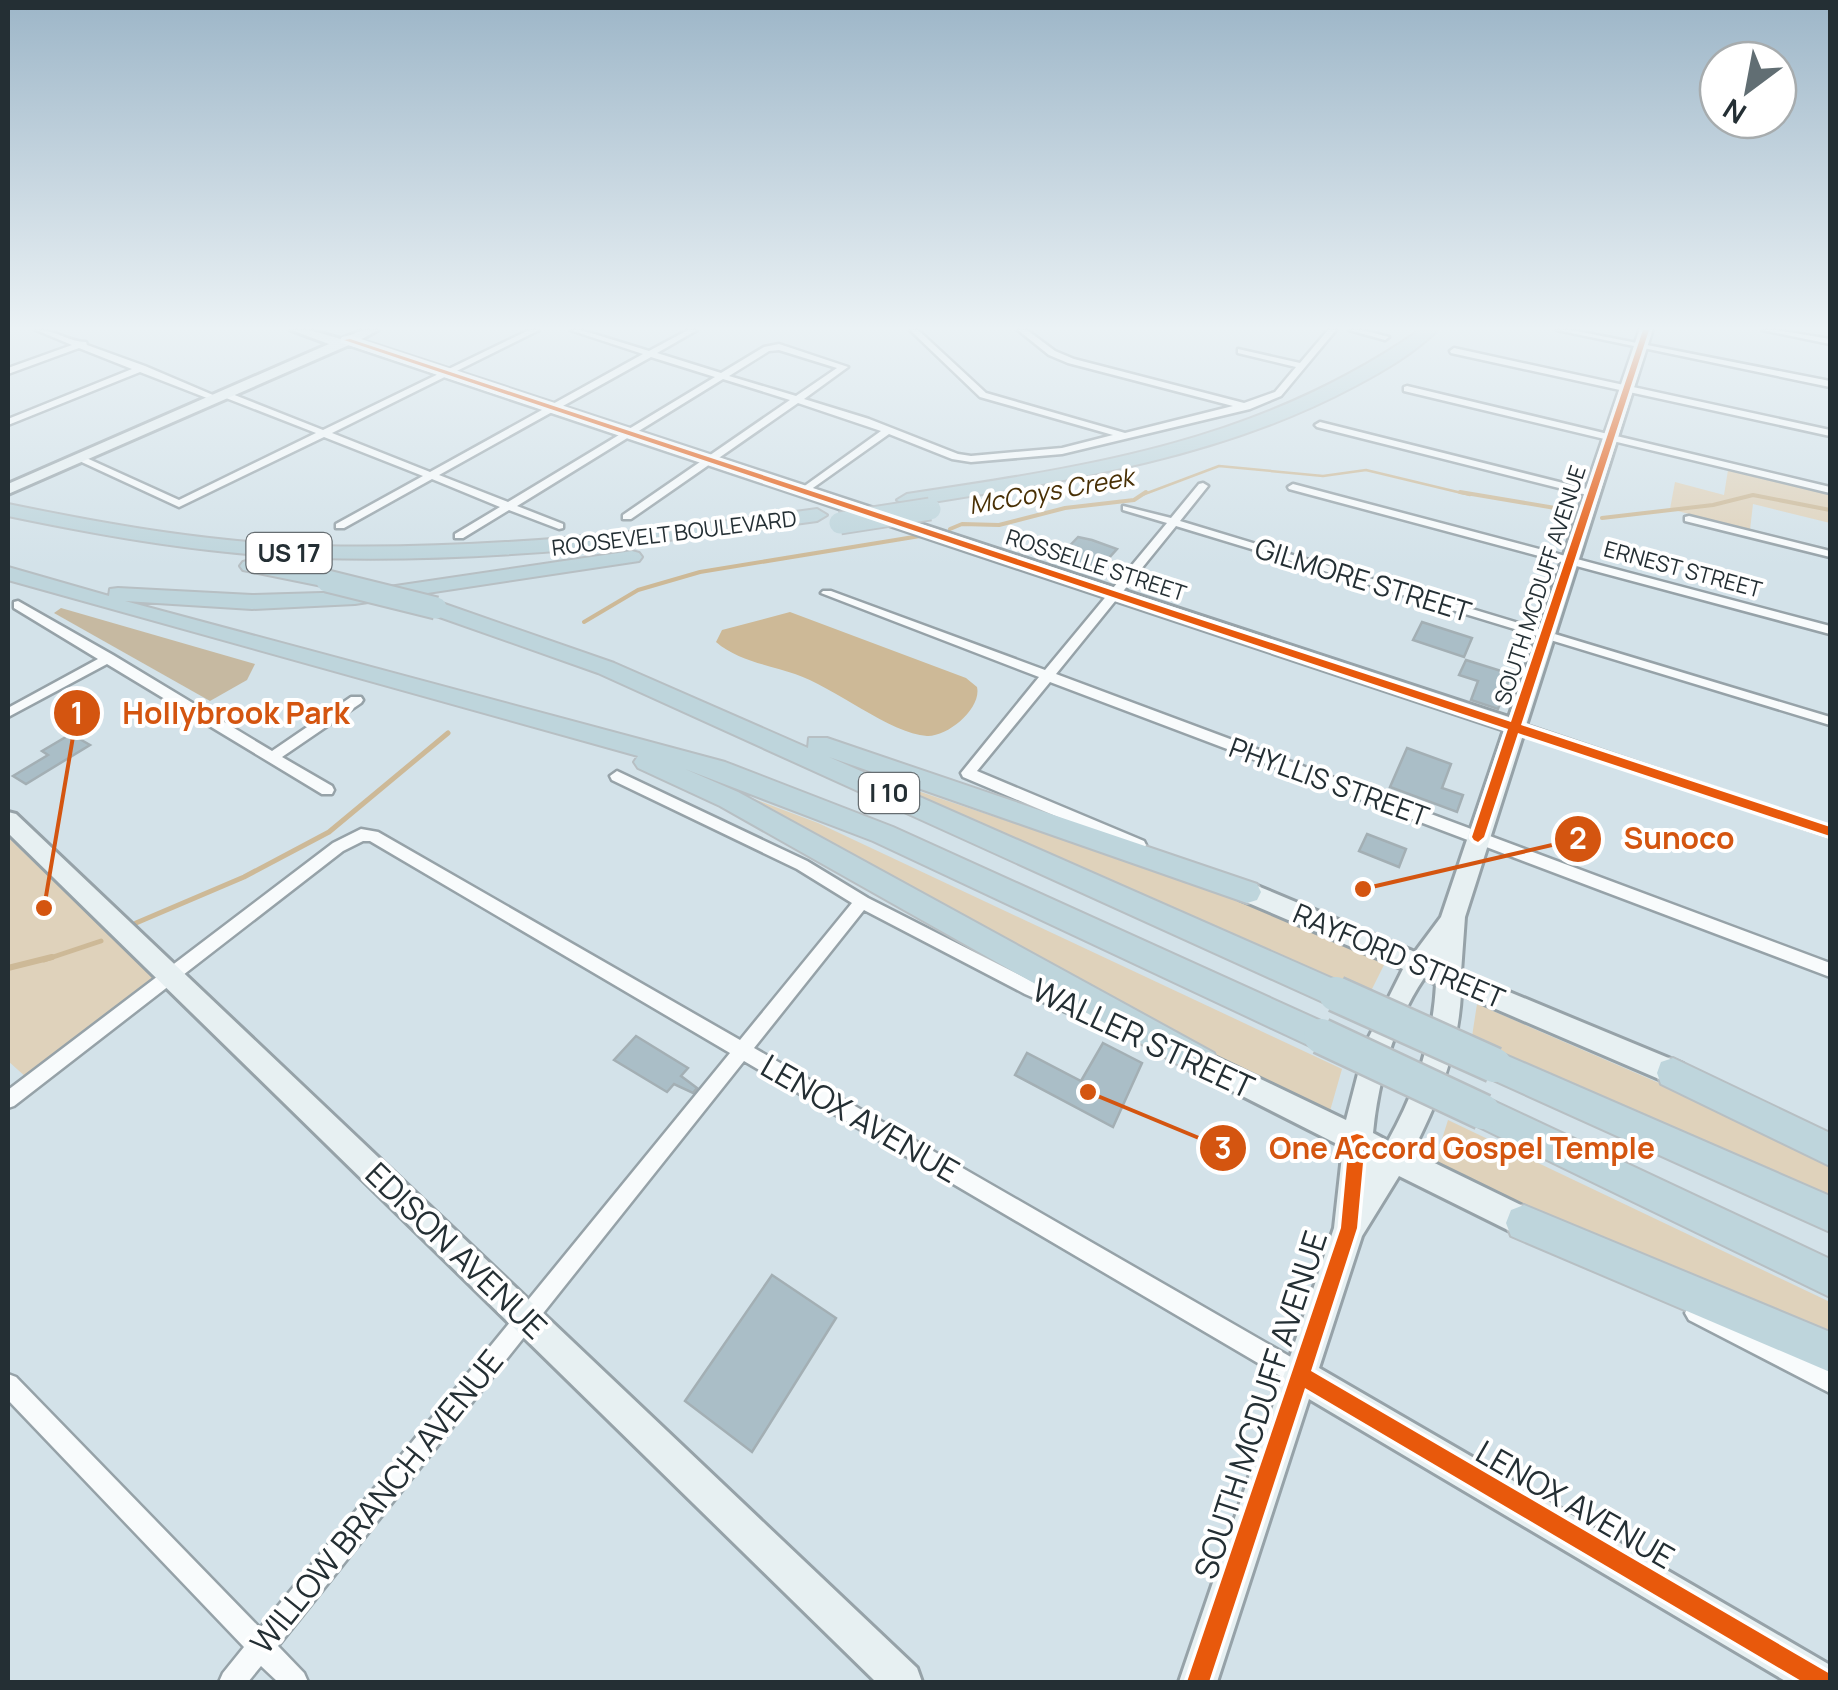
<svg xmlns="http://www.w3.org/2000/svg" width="1838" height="1690" viewBox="0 0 1838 1690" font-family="Manrope,sans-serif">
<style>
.green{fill:#dfd2bb}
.forest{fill:#c6b9a1}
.water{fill:#cdb997}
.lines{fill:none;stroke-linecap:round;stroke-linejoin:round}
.stream-far3{stroke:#cdb997;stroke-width:2.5}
.stream-far2{stroke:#cdb997;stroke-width:4}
.stream-far1{stroke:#cdb997;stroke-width:5}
.stream{stroke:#cdb997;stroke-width:6}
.building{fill:#aabec7;stroke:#a3afb4;stroke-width:2.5}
.street-casing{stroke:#96a2a8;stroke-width:5}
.secondary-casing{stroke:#96a2a8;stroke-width:6}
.highway-casing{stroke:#b7bfc3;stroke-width:4}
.street{fill:#f8fbfc;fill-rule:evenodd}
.secondary{fill:#e7f0f2;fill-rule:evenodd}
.highway{fill:#bed5dc;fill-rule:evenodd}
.highway-bridge-far1-casing{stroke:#b7bfc3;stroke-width:25;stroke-linecap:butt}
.highway-bridge-casing{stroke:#b7bfc3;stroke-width:39;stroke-linecap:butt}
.highway-bridge-far1{stroke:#bed5dc;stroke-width:21}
.highway-bridge{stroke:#bed5dc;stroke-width:34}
.cycleway-casing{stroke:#fff;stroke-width:7}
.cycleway{fill:#e8590c;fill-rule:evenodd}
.labels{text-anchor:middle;stroke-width:8;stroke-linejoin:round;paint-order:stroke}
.far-street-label{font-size:22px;fill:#242f34;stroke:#fff}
.far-water-label{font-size:25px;font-style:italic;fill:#493005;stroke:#fff}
.shield{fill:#fff;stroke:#666d71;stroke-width:2.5}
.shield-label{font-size:25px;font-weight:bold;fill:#242f34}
.street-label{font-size:28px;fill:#242f34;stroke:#fff}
.near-street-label{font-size:32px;fill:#242f34;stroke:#fff}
.leader{fill:none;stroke:#d45510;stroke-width:4}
.callout-dot{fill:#d45510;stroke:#fff;stroke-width:4}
.mark-label{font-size:30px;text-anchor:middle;font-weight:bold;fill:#fff}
.callout-label{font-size:30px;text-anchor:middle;font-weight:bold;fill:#d45510;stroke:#fff;stroke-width:8;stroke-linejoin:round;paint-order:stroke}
</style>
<rect width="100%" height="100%" fill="#d3e2e9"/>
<path class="green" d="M1728 470 1830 495V523L1753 504 1750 530 1670 509 1675 482 1724 495Z
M843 766 1205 887 1385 963 1368 997Z
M700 779 818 823 1342 1069 1330 1111 1134 1016Z
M8 837 155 980 27 1078 8 1061Z
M1477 1004 1689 1096 1830 1165V1202L1471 1043Z
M1448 1120 1830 1302V1337L1611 1249 1430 1163 1436 1158Z"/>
<path class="forest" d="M61 608 255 664 247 680 210 701 54 613Z"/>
<path class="water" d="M790 612 966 678 977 687C982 708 948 737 927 736 891 734 832 686 795 674 769 665 738 661 716 642L722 630Z"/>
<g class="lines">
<path class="stream-far3" d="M1142 495 1219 466 1323 476 1366 470 1470 495"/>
<path class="stream-far2" d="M1460 492 1567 510
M1602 518 1713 505 1753 495 1830 510
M950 529 962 524 999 525 1065 508 1134 500 1146 492
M584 622 638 590 700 572 926 535"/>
<path class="stream-far1" d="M136 923 244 877 329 832 448 733
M44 960 101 941"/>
<path class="stream" d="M8 968 52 957"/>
</g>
<path class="building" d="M1078 537 1092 540 1117 549 1098 570 1059 557Z
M1422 622 1472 638 1464 657 1413 640Z
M1466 660 1511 674 1498 709 1471 700 1478 681 1459 675Z
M71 734 90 745 26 784 13 776 48 755 42 751Z
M1407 748 1451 764 1442 788 1463 795 1457 812 1390 787Z
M1367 834 1406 849 1399 867 1359 851Z
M636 1036 688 1068 681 1076 697 1088 693 1093 674 1084 667 1092 614 1060Z
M1103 1043 1142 1063 1113 1127 1015 1075 1027 1053 1081 1081Z
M772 1275 836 1318 752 1452 685 1401Z"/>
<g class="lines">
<g class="street-casing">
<path id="street" d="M36 330C54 329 69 342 86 342L87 345 145 366 220 398 212 400 140 372 8 425V419L132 369 79 348 8 374V368L72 345Z
M529 330H539L332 433 430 472 643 354 570 330H581L649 351 688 330H697L657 353 721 373 764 347 779 344 848 367 804 399 869 419 958 454 971 456 1062 448 1113 435 980 397 910 330H918L986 393 1125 433 1233 406 1068 363 1049 355 1018 330H1027L1055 351 1074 359 1244 403 1275 392 1296 367 1238 353V349L1300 363 1328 330H1336L1281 396 1250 409 1062 454 971 462 952 459 889 434 803 495 799 494V490L881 431 798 403 631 519H623V515L790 400 723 379 517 506 563 524V528L559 529 509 510 463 538H455V534L500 507 432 479 344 528H336V524L423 476 324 437 179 507 73 458 82 456 179 500 316 433 221 396V392H227L323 430ZM779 350 837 368 796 396 729 376 769 351ZM651 357 715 377 508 502 439 475Z
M1349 330H1362L1389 337 1385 340Z
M1557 330H1571L1830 381V387Z
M1762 330H1777L1830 339V344Z
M1454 348 1830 430V436L1451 353 1450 351Z
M1407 386 1830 487V493L1404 391V387Z
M1320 422 1595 491 1596 493 1591 496 1317 427 1315 425Z
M1203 483 1208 486 1180 521 1830 717V725L1176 526 1056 674 1830 963V977L1050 682 977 771 1144 841 1146 845 1144 849H1134L963 777 961 773 1039 677 821 593 823 591H831L1045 670 1167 523 1123 510V506L1171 518 1199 484Z
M1293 484 1830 626V634L1289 489 1288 487Z
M1689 516 1830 551V557L1685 521V517Z
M18 601 113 655 272 751 351 697H361L363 700 361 703 282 757 332 786 334 790 332 794H322L107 664 8 717V708L98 659 14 608V602Z
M1514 721 1830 827V837L1509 729 1507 726 1509 723Z
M617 771 807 861 868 898 1037 984 1114 1018 1117 1023 1114 1028 1108 1031 1102 1028 1025 994 864 910 754 1048 1308 1367 1311 1375 1308 1383 1300 1386 1292 1383 744 1061 278 1646 304 1673 308 1682H278L261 1666 248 1682H219L223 1673 244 1647 8 1400V1374L16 1377 260 1628 730 1053 370 841H363L343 851 14 1106 8 1108V1090L333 843 361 829 378 832 740 1040 852 903 797 869 612 780 610 776Z
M1696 1302 1830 1371V1393L1689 1320 1685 1313 1689 1306Z"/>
</g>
<g class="secondary-casing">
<path id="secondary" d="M291 330H309L341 339 363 330H378L360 340 1509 717 1640 330H1652L1465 917 1461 972 1683 1064 1686 1073 1683 1082 1673 1085 1461 994C1458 1051 1438 1103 1412 1152L1535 1212 1539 1223 1535 1234 1524 1238 1399 1176 1362 1236 1319 1368 1830 1665V1682H1787L1309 1399 1217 1682H1179L1334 1228 1343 1147 1193 1071 1189 1063 1193 1055 1202 1051 1346 1120 1366 1043 1403 969 1239 899 1235 892 1239 885H1255L1415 952 1441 917 1504 730 349 345 8 494V484L329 344ZM1424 978 1436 984C1433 1041 1416 1091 1388 1141L1373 1133C1378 1081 1394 1022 1424 978Z
M8 812 16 814 917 1668 922 1682H876L8 833Z"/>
</g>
<g class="highway-casing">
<path id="highway" d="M1420 330H1437C1415 353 1383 371 1355 386 1217 460 1060 482 907 506L897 500 907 494C1094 466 1261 441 1420 330Z
M8 504C110 525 212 543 317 546 485 550 651 532 817 509L827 515 817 521C651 544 485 563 316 558 212 555 109 537 8 516Z
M632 551 639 553 642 557 639 561 355 604 252 609 125 601 725 762 893 827 1332 1026 1337 1036 1332 1046 1321 1050 1310 1046 873 841 685 769 738 792 1214 1053 1218 1063 1214 1073 1202 1078 720 806 638 768 634 762 638 756 8 580V567L109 596 110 589 118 588 252 595 355 592Z
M250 560 327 575 338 581 327 587 243 570 240 566 243 562Z
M436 601 614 663 808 748 809 738H827L1257 884 1261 892 1257 900 1247 903 829 757 1347 985 1352 994 1347 1003 1336 1007 1325 1003 598 673 428 613 425 608 428 603Z
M1494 1050 1830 1196V1232L1482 1075 1478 1065 1482 1055Z
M1673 1058 1830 1133V1166L1661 1084 1657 1073 1661 1062Z
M1483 1096 1830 1259V1297L1471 1123 1466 1112 1471 1101Z
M1524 1205 1830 1332V1372L1511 1236 1506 1223 1511 1210Z"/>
</g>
<use href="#street" class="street"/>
<use href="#secondary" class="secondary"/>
<use href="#highway" class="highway"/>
<g class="highway-bridge-far1-casing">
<path id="highway-bridge-far1" d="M840 523 930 509
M327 581 436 608"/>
</g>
<g class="highway-bridge-casing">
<path id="highway-bridge" d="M1336 994 1494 1065
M1321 1036 1483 1112"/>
</g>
<use href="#highway-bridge-far1" class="highway-bridge-far1"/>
<use href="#highway-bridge" class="highway-bridge"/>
<g class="cycleway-casing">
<path id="cycleway" d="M1643 330H1649L1521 725 1830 827V836L1518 733 1484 837 1478 842 1474 840 1472 837 1508 729 344 340 350 339 1511 722Z
M1357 1134 1363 1136 1365 1141 1357 1228 1311 1371 1830 1674V1682H1803L1305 1388 1209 1682H1187L1341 1228 1349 1141 1351 1136Z"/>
</g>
<use href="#cycleway" class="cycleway"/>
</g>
<linearGradient id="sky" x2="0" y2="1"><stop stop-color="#9db6c8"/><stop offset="0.58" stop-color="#ebf2f5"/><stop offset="1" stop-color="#ebf2f5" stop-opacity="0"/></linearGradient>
<rect width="1838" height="566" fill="url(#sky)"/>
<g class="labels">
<g class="far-street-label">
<text transform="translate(674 533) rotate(-7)" y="8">ROOSEVELT BOULEVARD</text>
<text transform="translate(1096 565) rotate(18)" y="8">ROSSELLE STREET</text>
<text transform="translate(1683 569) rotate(15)" y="8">ERNEST STREET</text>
<text transform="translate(1540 585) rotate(-72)" y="8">SOUTH MCDUFF AVENUE</text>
</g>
<g class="far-water-label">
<text transform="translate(1051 491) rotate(-10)" y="9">McCoys Creek</text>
</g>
<g class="shield">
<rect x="246.5" y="533" width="85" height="40" rx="8"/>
<rect x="859" y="773" width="60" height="40" rx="8"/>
</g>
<g class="shield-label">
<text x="289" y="562">US 17</text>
<text x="889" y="802">I 10</text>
</g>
<g class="street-label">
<text transform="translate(1363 580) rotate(17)" y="10">GILMORE STREET</text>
<text transform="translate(1329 782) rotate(20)" y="10">PHYLLIS STREET</text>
<text transform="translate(1399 956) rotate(23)" y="10">RAYFORD STREET</text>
</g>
<g class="near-street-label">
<text transform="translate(1143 1039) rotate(25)" y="11">WALLER STREET</text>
<text transform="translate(860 1119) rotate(30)" y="11">LENOX AVENUE</text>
<text transform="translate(456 1251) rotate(44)" y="11">EDISON AVENUE</text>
<text transform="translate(1261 1405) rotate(-72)" y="11">SOUTH MCDUFF AVENUE</text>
<text transform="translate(377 1502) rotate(-51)" y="11">WILLOW BRANCH AVENUE</text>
<text transform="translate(1575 1505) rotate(30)" y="11">LENOX AVENUE</text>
</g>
</g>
<path class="leader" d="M44 908L77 713M1363 889L1578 839M1088 1092L1223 1148"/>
<g class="callout-dot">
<circle cx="44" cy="908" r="10"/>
<circle cx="1363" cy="889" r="10"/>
<circle cx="1088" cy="1092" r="10"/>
<circle cx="77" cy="713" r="25"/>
<circle cx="1578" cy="839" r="25"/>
<circle cx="1223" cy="1148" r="25"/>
</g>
<g class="mark-label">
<text x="77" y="724">1</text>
<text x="1578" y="849">2</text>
<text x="1223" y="1159">3</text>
</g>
<g class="callout-label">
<text x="236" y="724">Hollybrook Park</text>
<text x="1679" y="849">Sunoco</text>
<text x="1462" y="1159">One Accord Gospel Temple</text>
</g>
<rect width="1838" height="1690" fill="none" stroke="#242f34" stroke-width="20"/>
<g transform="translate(1748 90) rotate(212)"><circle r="48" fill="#ffffff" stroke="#a7acae" stroke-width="2.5"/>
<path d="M0-8L18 38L0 25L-18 38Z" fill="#616e73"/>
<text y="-15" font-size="28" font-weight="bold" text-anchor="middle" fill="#242f34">N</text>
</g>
</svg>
